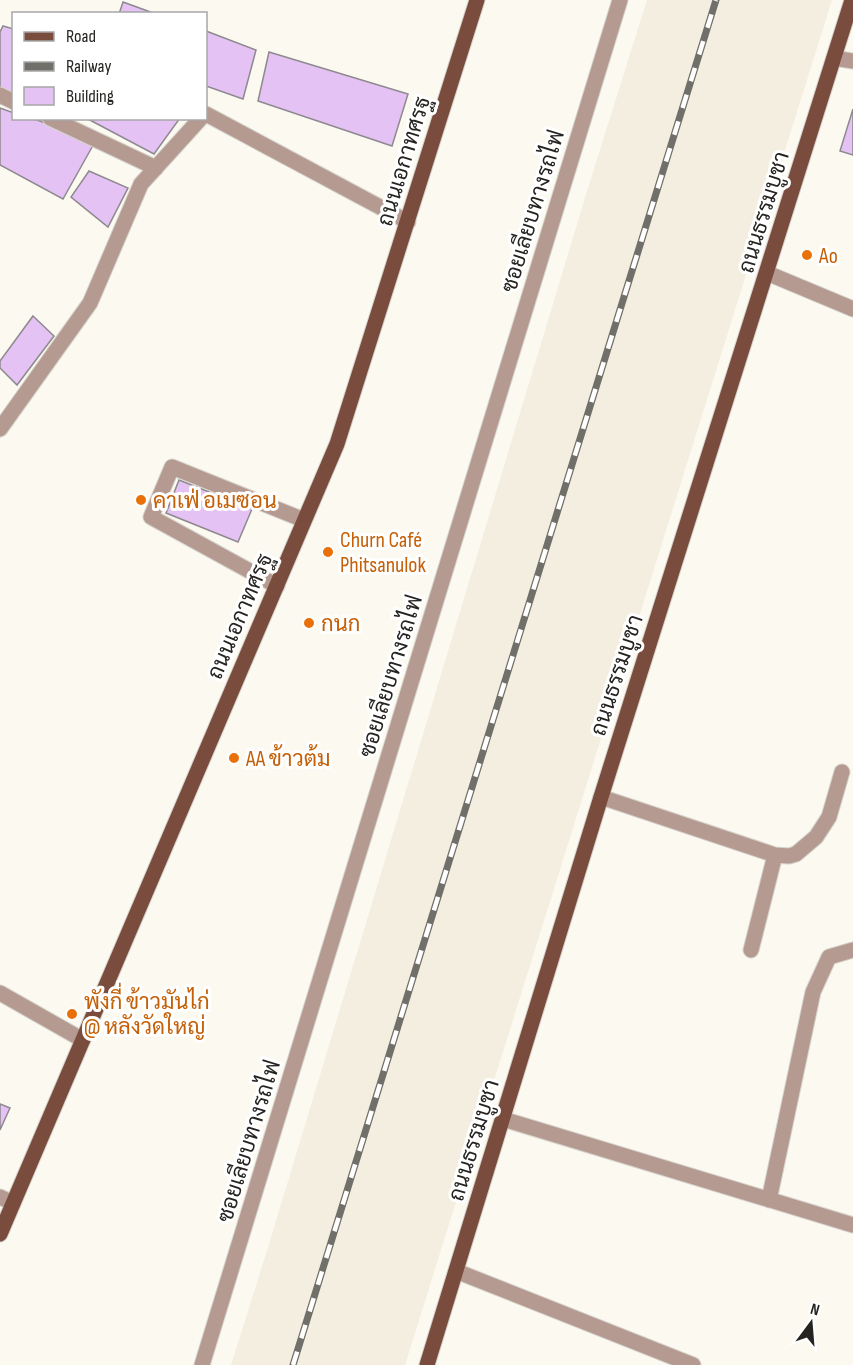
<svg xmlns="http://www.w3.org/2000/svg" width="853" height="1365" viewBox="0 0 853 1365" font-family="'Sofia Sans Condensed',Sarabun,sans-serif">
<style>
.built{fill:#f3eedf}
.building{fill:#e5c2f4;stroke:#8d898f;stroke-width:1.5}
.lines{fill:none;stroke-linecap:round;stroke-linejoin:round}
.minor-casing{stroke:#d5d3cc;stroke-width:17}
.major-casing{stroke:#d5d3cc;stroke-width:17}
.minor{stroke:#b59a91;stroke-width:15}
.major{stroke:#794c3d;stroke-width:15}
.rail-casing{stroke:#716f6a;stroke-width:7}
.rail{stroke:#fff;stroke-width:4.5;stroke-dasharray:14;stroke-linecap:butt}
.food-dot{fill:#e8710a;stroke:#fff;stroke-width:2}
.labels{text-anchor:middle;stroke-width:6;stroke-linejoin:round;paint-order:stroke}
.street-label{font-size:22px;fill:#252421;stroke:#fff}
.food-label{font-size:22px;fill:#c56008;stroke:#fff;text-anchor:start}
</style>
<rect width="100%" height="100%" fill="#fcf9f1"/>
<path class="built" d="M647 0H832L405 1365H231L266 1254 588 188Z"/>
<path class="building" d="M123 2 156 14H119Z
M3 26 14 29V105L0 104V32Z
M206 31 256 50 243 99 206 86Z
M269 52 408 94 392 146 258 101Z
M0 108 14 113V118H31L96 140 63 199 0 165Z
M853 109V155L840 151Z
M86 118H180L154 154Z
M89 171 128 188 108 227 71 197Z
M33 316 54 336 17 385 0 368V361Z
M179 480 252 509 238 542 166 513Z
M0 1104 10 1108 0 1130Z"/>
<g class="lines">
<g class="minor-casing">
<path id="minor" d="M834 58 853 61
M0 95 14 102
M206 114 408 222
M50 118 156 168
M767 273 853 309
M0 429 90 303 141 184 201 118
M277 586 151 517 172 467 304 520
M601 797 775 855 751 950
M775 855 789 856 796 854 816 837 829 817 842 772
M0 993 83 1040
M503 1119 853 1225
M0 1197 13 1203
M769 1200 813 992 829 957 853 950
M456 1271 693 1365
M202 1365 620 0"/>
</g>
<g class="major-casing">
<path id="major" d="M0 1234 337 444 477 0
M427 1365 601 797 852 0"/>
</g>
<use href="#minor" class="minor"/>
<use href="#major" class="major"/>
<g class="rail-casing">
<path id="rail" d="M293 1365 716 0"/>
</g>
<use href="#rail" class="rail"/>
</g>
<g class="food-dot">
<circle cx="807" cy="255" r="6"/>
<circle cx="141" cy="500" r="6"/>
<circle cx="328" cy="552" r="6"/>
<circle cx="309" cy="623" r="6"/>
<circle cx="234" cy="758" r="6"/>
<circle cx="72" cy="1014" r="6"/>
</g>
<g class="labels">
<g class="street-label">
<text transform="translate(403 161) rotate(-73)" y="8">ถนนเอกาทศรฐ</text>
<text transform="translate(532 211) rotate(-73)" y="8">ซอยเลียบทางรถไฟ</text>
<text transform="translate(763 212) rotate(-73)" y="8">ถนนธรรมบูชา</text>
<text transform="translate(239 616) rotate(-67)" y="8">ถนนเอกาทศรฐ</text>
<text transform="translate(616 675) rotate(-72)" y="8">ถนนธรรมบูชา</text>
<text transform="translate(390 676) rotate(-73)" y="8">ซอยเลียบทางรถไฟ</text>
<text transform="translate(473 1140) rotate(-73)" y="8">ถนนธรรมบูชา</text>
<text transform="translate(248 1141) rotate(-73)" y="8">ซอยเลียบทางรถไฟ</text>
</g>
<g class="food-label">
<text x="819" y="263">Ao</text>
<text x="153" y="508">คาเฟ่ อเมซอน</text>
<text x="340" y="547">Churn Café<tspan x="340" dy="25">Phitsanulok</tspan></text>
<text x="321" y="631">กนก</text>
<text x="246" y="766">AA ข้าวต้ม</text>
<text x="84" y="1009">พังกี่ ข้าวมันไก่<tspan x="84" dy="25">@ หลังวัดใหญ่</tspan></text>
</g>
</g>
<rect x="12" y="12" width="195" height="108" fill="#ffffff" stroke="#a8a7a6" stroke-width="1.5"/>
<rect x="24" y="32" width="30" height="9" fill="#794c3d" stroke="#a8a7a6" stroke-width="1.5"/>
<text x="66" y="42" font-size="18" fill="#252421">Road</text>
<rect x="24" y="62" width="30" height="9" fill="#716f6a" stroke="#a8a7a6" stroke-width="1.5"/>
<text x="66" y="72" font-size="18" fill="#252421">Railway</text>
<rect x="24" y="87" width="30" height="18" fill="#e5c2f4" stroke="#a8a7a6" stroke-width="1.5"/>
<text x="66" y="102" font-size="18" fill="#252421">Building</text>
<g transform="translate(811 1323) rotate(16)" stroke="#ffffff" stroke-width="4.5" paint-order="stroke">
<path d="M0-4.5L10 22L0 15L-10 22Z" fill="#252421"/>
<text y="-9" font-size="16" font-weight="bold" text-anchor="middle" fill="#252421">N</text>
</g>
</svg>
